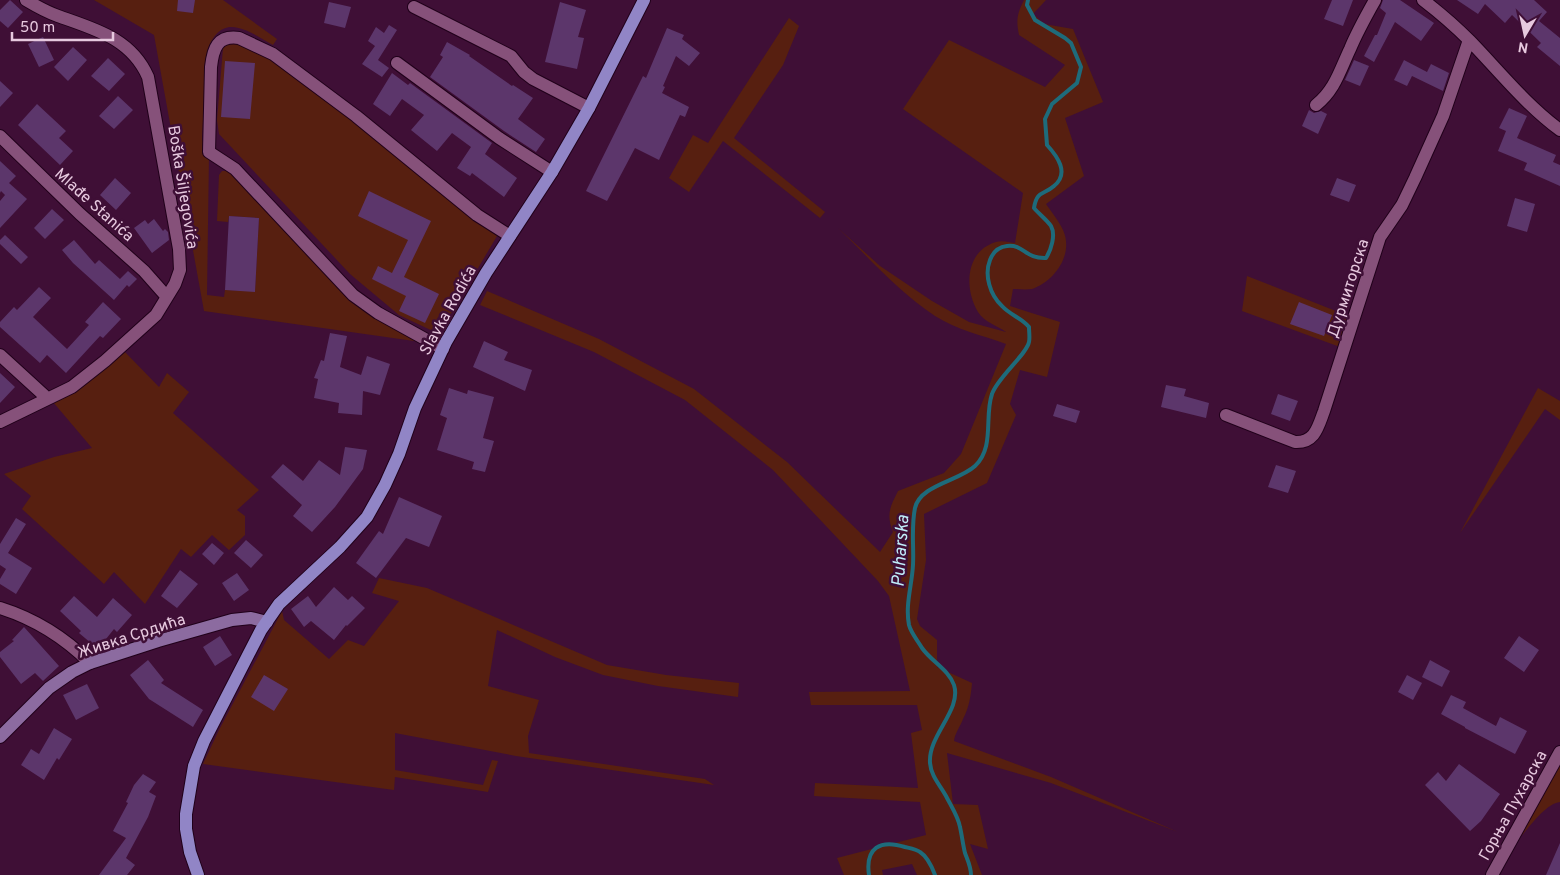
<svg xmlns="http://www.w3.org/2000/svg" width="1560" height="875" viewBox="0 0 1560 875" font-family="Overpass,sans-serif">
<style>
.green{fill:#571f10}
.lines{fill:none;stroke-linecap:round;stroke-linejoin:round}
.stream{stroke:#1e6b7b;stroke-width:4}
.building{fill:#5c366b}
.street-casing{stroke:#20001a;stroke-width:14}
.secondary-casing{stroke:#20001a;stroke-width:14}
.primary-casing{stroke:#20001a;stroke-width:14}
.street{stroke:#86517a;stroke-width:12}
.secondary{stroke:#8c6ba0;stroke-width:12}
.primary{stroke:#9185c6;stroke-width:12}
.labels{text-anchor:middle;stroke-width:5;stroke-linejoin:round;paint-order:stroke}
.street-label{font-size:16px;fill:#e7c9df;stroke:#3f0f36}
.water-label{font-size:18px;font-style:italic;fill:#c0eefa;stroke:#3f0f36}
</style>
<rect width="100%" height="100%" fill="#3f0f36"/>
<path class="green" d="M94 0H223L277 39 273 45C246 30 222 11 207 51L202 139 209 155 207 295 224 297 225 290 255 291 259 218 229 216 228 222 217 221 219 175 222 171H232L353 299 428 343 204 311 154 35Z
M1024 0H1046L1033 14 1044 24 1073 29 1103 102 1065 118 1084 176 1046 204C1052 213 1059 221 1063 230 1074 254 1055 281 1032 289 1026 290 1018 289 1013 289L1010 306 1060 322 1047 377 1020 370 1010 404 1016 415 987 483 924 514 926 560 917 619 920 626 937 640V667L972 683C971 695 969 708 963 719 960 727 955 733 954 741L1051 777 1178 832 1051 783 947 753 953 804 978 805 988 849 970 844 982 875H917L912 864 882 870 883 875H844L837 858 926 835 920 802 814 796 815 783 918 788 911 733 922 730 917 705H811L809 692 910 691 889 596 878 581 773 470 685 400 594 352 480 305 487 291 599 339 694 389 787 462 880 552 893 532C886 514 890 507 898 491L944 473 961 454 1006 344C982 335 957 330 935 316 899 292 869 258 838 228L880 266 932 301 969 322 1006 332C998 326 984 322 978 312 964 289 965 251 996 242 1002 240 1009 242 1015 243L1023 193 903 109 949 40 1045 87 1065 65 1019 35C1016 20 1017 14 1024 0Z
M789 18 799 26 783 65 734 138 825 212 820 218 723 141 689 192 669 178 693 135 708 143Z
M232 40 249 41 500 231 439 334 399 315 350 274 219 134 217 120 223 48Z
M1247 276 1351 317 1340 347 1242 311Z
M124 351 159 387 167 373 189 392 173 413 259 490 237 510 245 516V535L229 550 212 535 191 557 181 549 145 604 114 572 104 584 22 509 31 496 4 474 54 457 92 448 53 402Z
M1538 388 1560 401V420L1545 409 1460 533Z
M379 578 427 588 607 665 666 675 739 683 738 697 658 686 603 675 555 657 497 630 488 686 539 700 528 736 529 753 705 779 714 785 516 756 395 733V770L483 785 492 760 498 761 488 792 395 777 394 790 203 764 219 730 282 611 284 620 329 659 348 640 364 646 399 601 372 593Z
M1560 762V802C1544 804 1527 831 1516 842Z"/>
<g class="lines">
<path class="stream" d="M869 875C865 848 880 839 905 847 909 848 916 849 920 852 928 857 932 867 935 875
M971 875C971 867 968 861 965 853 963 845 962 836 960 827 958 816 951 806 946 796 940 785 931 776 930 763 928 735 962 710 954 685 949 670 931 661 922 648 918 641 911 633 909 625 905 605 912 585 913 565 914 546 911 527 915 508 920 485 959 481 975 466 995 447 984 417 992 394 997 378 1027 354 1029 342 1030 338 1029 332 1029 327 1022 318 1010 315 1002 306 990 295 984 275 990 260 993 252 998 247 1007 246 1024 244 1025 259 1046 258 1051 250 1056 235 1051 226 1047 220 1039 214 1034 208 1037 190 1044 195 1054 186 1070 173 1057 156 1047 145L1045 119 1052 104 1077 83 1081 67 1071 43 1065 38 1035 20 1027 5 1028 0"/>
</g>
<path class="building" d="M10 0 23 12 8 28 0 21V10Z
M178 0H195L193 13 177 11Z
M1332 0H1353L1343 26 1324 19Z
M1383 0H1400L1434 23 1421 41 1395 22 1374 62 1364 56 1375 35H1377L1386 13 1380 8Z
M1457 0H1534L1547 12 1539 21 1560 38V66L1537 47 1541 43 1512 15 1505 23 1485 4 1478 14Z
M329 2 351 7 345 28 324 23Z
M560 2 586 10 578 37 584 38 577 69 545 62Z
M389 25 397 30 378 60 389 68 382 77 362 64 375 46 368 41 376 27 384 33Z
M667 28 684 35 682 39 700 53 689 66 676 56 663 86 665 87 662 93 689 107 685 117 680 115 659 160 635 148 607 201 586 191 643 76 646 78Z
M43 37 54 60 39 67 28 44Z
M447 42 470 55 469 56 512 86 513 85 533 98 518 119 545 139 536 152 504 131 430 77 443 57 440 55Z
M73 47 87 60 68 81 54 67Z
M108 58 125 74 109 91 91 76Z
M1354 60 1369 66 1360 86 1345 80Z
M1404 60 1427 72 1431 64 1449 73 1443 91 1412 76 1407 86 1394 80Z
M225 61 255 63 250 119 221 117Z
M392 73 408 85 410 83 492 143 485 154 517 178 504 197 472 173 470 176 457 168 471 147 452 133 437 151 411 130 424 115 402 99 390 116 373 104Z
M0 81 13 93 0 107Z
M118 96 133 110 114 129 99 116Z
M37 104 66 131 59 138 73 151 60 165 18 125Z
M1509 108 1527 116 1517 138 1556 155 1553 162 1560 165V186L1524 170 1527 163 1498 151 1506 131 1499 128Z
M1309 110 1314 113 1321 111 1327 114 1318 134 1302 126Z
M0 161 16 176 9 183 27 199 0 228V201L5 195 1 191 0 193Z
M115 178 131 193 116 210 100 195Z
M1337 178 1356 185 1349 202 1330 195Z
M369 191 431 221 404 277 439 294 425 323 399 311 406 296 372 279 378 266 392 273 408 240 358 216Z
M1515 198 1535 204 1527 232 1507 226Z
M52 209 64 220 45 239 34 228Z
M229 216 259 218 255 292 225 290Z
M154 219 163 231 165 229 168 232 169 240 152 253 134 228 145 220 148 224Z
M5 235 28 257 21 264 0 244V240Z
M74 240 95 264 99 260 120 279 128 271 137 279 129 287 127 285 114 300 73 263 62 250Z
M39 287 51 298 33 317 67 349 89 325 85 322 103 302 121 319 103 338 100 336 66 373 47 355 40 363 0 327V322L14 307 17 310Z
M1299 302 1332 315 1324 336 1290 324Z
M330 333 347 336 340 367 361 375 367 356 390 364 380 395 363 391 362 415 338 413 339 403 314 398 318 379 314 378 321 360 324 361Z
M484 341 508 352 504 360 532 370 525 391 473 367Z
M0 373 15 387 0 403Z
M1166 385 1186 389 1184 396 1209 403 1206 418 1161 407Z
M449 388 467 394 468 390 494 397 483 438 494 441 485 472 472 469 474 462 437 450 447 418 440 415Z
M1278 394 1298 401 1290 421 1271 414Z
M1057 404 1080 411 1076 423 1053 416Z
M345 447 367 450 363 469 335 507 312 532 293 516 302 505 271 477 283 464 303 481 319 460 340 475Z
M1276 465 1296 471 1288 493 1268 487Z
M399 497 442 516 429 547 406 538 376 578 356 563 379 531 383 534Z
M16 518 26 524 8 553 32 568 16 594 0 584V579L6 569 0 565V544Z
M246 540 263 555 251 568 234 553Z
M212 543 224 553 214 565 202 554Z
M180 570 198 584 177 608 161 596Z
M237 573 249 590 234 601 222 583Z
M334 587 348 600 352 596 365 608 347 626 346 625 334 640 311 621 304 627 291 609 308 596 316 607Z
M74 596 97 617 113 598 132 615 117 632 114 629 98 649 79 633 81 631 60 611Z
M24 627 59 666 43 681 35 673 21 684 0 657V652L14 641 12 640Z
M220 636 232 655 215 666 203 647Z
M1519 636 1539 650 1524 672 1504 658Z
M148 660 164 680 161 683 203 710 193 727 149 699 130 675Z
M1430 660 1450 671 1442 687 1422 677Z
M264 675 288 689 274 711 251 697Z
M1407 675 1422 683 1413 700 1398 692Z
M87 684 99 708 76 720 63 695Z
M1451 695 1466 702 1463 708 1496 726 1500 717 1527 731 1515 754 1465 728V727L1441 714Z
M54 728 72 739 59 760 57 758 44 780 21 765 31 749 39 754Z
M1459 764 1500 794 1481 821 1470 831 1425 785 1438 772 1446 781Z
M143 774 156 782 149 792 156 796 148 817 126 858 135 865 127 875H99L126 838 113 831 128 803 126 802 134 785Z
M1560 843V875H1546Z"/>
<g class="lines">
<g class="street-casing">
<path id="street" d="M1423 0C1440 13 1455 26 1470 41 1499 71 1526 105 1560 130
M414 7 511 56 524 72 533 79 589 108
M397 63 499 138 552 172
M1316 105C1335 90 1340 70 1350 49 1357 32 1366 16 1375 0
M0 136 80 214 144 271 167 297
M443 349 378 313 353 295 235 169 209 152 211 67C213 49 217 35 239 38L273 54 356 116 477 215 510 236
M0 355 47 398
M1226 415 1295 442C1315 443 1318 427 1324 411L1380 237 1402 205 1415 178 1443 116 1469 40
M0 422 72 387 105 361 156 315 175 284 180 270 179 249 148 77C131 38 94 29 58 16 47 12 36 6 26 0
M0 608C35 619 64 637 90 663
M1492 875 1560 752"/>
</g>
<g class="secondary-casing">
<path id="secondary" d="M0 737 49 688 72 672 90 663 158 641 232 620 251 618 267 622"/>
</g>
<g class="primary-casing">
<path id="primary" d="M198 875 190 852 186 829V814L194 766 204 741 261 630 279 604 340 547 367 517 385 485 399 454 415 408 446 342 486 273 552 172 589 108 644 0"/>
</g>
<use href="#street" class="street"/>
<use href="#secondary" class="secondary"/>
<use href="#primary" class="primary"/>
</g>
<g class="labels">
<g class="street-label">
<text transform="translate(184 187) rotate(81)" y="6">Boška Šiljegovića</text>
<text transform="translate(95 204) rotate(42)" y="6">Mlađe Stanića</text>
<text transform="translate(1347 288) rotate(-72)" y="6">Дурмиторска</text>
<text transform="translate(447 310) rotate(-61)" y="6">Slavka Rodića</text>
<text transform="translate(131 635) rotate(-18)" y="6">Живка Срдића</text>
<text transform="translate(1512 805) rotate(-61)" y="6">Горња Пухарска</text>
</g>
<g class="water-label">
<text transform="translate(900 551) rotate(-86)" y="6">Puharska</text>
</g>
</g>
<g transform="translate(1525 35) rotate(189)" stroke="#3f0f36" stroke-width="4" paint-order="stroke">
<path d="M0-4L9 19L0 12L-9 19Z" fill="#e7c9df"/>
<text y="-8" font-size="14" font-weight="bold" text-anchor="middle" fill="#e7c9df">N</text>
</g>
<path d="M12 32v8h101v-8" fill="none" stroke="#e7c9df" stroke-width="2.5"/>
<text x="20" y="32" font-size="15" fill="#e7c9df" stroke="#3f0f36" stroke-width="4" paint-order="stroke">50 m</text>
</svg>
